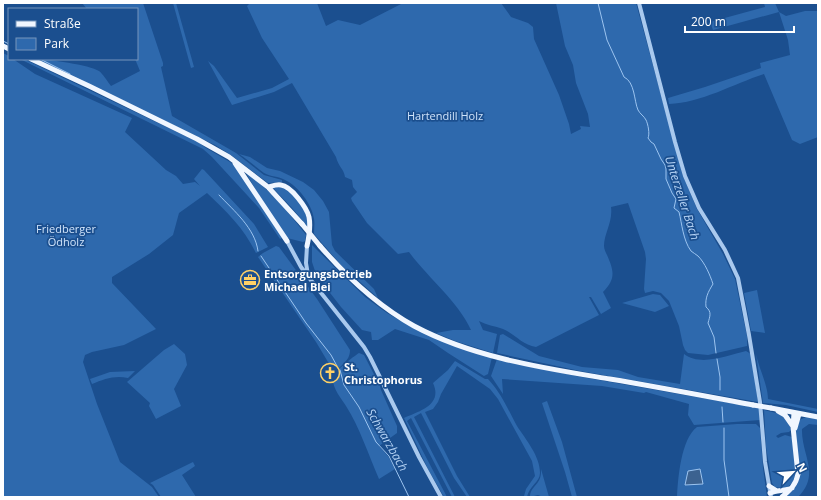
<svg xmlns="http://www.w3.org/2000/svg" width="821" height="500" viewBox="0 0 821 500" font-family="'Open Sans',sans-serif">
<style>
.green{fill:#2e69ad}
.water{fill:#3c6290;stroke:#9cc4f0}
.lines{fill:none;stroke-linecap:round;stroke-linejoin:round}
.stream{stroke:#9cc4f0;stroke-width:1}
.tertiary{stroke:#a9c9ee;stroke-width:4}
.primary{stroke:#f0f6ff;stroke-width:5}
.primary-bridge{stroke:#f0f6ff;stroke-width:5}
.labels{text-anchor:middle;stroke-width:3.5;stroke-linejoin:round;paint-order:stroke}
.park-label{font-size:11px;fill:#cfe3fa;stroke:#1b4f8f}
.poi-label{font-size:11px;font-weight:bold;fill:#fff;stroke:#1b4f8f;text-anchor:start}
.water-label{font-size:12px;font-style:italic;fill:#b5d3f5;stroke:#1b4f8f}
</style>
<rect width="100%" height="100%" fill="#1b4f8f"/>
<path class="green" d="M82 3H143L163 63V66L161 67 172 116 236 153 264 175 282 180V182L268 183 231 155 215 145 36 59C47 59 90 65 99 71 103 74 107 81 111 86L140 71 135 59H137V9H87Z
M173 3H176L194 67 191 68Z
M250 3H317L326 26 338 20 360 25 403 3H501L511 17 528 23 533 27 534 39 559 95 569 124 571 134 581 129 580 126 590 127 588 114 576 83 573 65 565 46 556 3H636L683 176 697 209 723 254 735 279 747 336V346L708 355 688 353 685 350 683 345 679 326 669 301 661 293 653 291 645 293 644 289 646 259 645 252 628 203 611 207C613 222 604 233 604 246 604 249 606 253 607 255 614 271 616 279 603 292L611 308 601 314 591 297H589L599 315 536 347C522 345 515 334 503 329 495 326 486 325 479 321L483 330 497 334 493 353 455 341 436 333 453 330H471C457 300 428 278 409 252L398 254 367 223 352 201 351 198 357 192 353 187 352 180 345 177C344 169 338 166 336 157L292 83 274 92 232 105 208 61 214 66 237 98 272 88 289 79 262 38 247 6Z
M764 3H775L779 12 786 16 805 11H818V137L800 144 792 140 764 74C733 84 701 103 669 104L668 98 705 87 761 68 760 63 790 55 788 40 779 12 713 30 710 22 765 7Z
M3 53 9 56V59H13L35 74 132 118 125 132 166 170 176 176 183 184 195 182 200 186 194 179 202 169 204 170 254 224 268 247 256 253C243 227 227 212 207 193L179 213 173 235 149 254 112 277V283L156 329 124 345 92 352 85 355 83 362 97 404 120 462 152 487 159 497H3Z
M22 60H26L198 142 206 148 230 162 238 169 282 237V238L280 239 259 208 212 157 203 149Z
M239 154 250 157 267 168 280 171 303 182 314 190 323 201 329 212 332 245 335 251 374 289 378 298 341 265 314 234C314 229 315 224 314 219 312 204 298 186 285 180 278 176 271 177 264 173 256 167 248 160 239 154Z
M246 173C270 189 288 212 306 235L305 241 303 242 287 238 257 192Z
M272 187H286C297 199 308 210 308 227L292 208Z
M312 245 365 297 387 313 413 328 492 357 488 374 484 376 448 353 429 340 395 329 378 340H372L371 332 362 330 341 307 327 289 315 271 312 262Z
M276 246 279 247 317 299 350 350C350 365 334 366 330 382L326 374 331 367 316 342 258 257 263 253Z
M757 290 765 333 751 331 744 293Z
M653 294 660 295 669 306 655 312 622 303Z
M503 334 539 356 582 367 618 370 638 377 680 384 684 354C701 367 728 355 746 351L751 354 758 402 580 371 497 353 500 335Z
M174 344 185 354 187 365 174 389 181 406 156 419 149 406 150 403 127 382 164 350Z
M359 353 364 355 380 386 381 390 397 426V433L379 446 388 456 395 469 379 479C369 456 359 426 346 406 341 398 332 388 333 378 334 371 353 357 359 353Z
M756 354C759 369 768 385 768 399L818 409V412L786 405 763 403Z
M497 359 576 376 759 408 760 420 694 425 688 415 689 404 646 392 644 393 602 386 502 379 503 394 491 376Z
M455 361 485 379H488C502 394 507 408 517 426 526 440 540 456 540 473 540 482 529 486 527 497L524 496 526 489 535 476 532 461 498 399 490 389 457 366 441 394 438 402 433 409 425 412 457 476 470 497H467L454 478 421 413 414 417 455 497H452L411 418 407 421 447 497H444L428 469 404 418C420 411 443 405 433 383L448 370Z
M135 371 128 378C115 375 104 379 92 384L90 379 110 372Z
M547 401 562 442 577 497H572L565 472 542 403Z
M764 410 784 415 790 424 791 430 789 432 781 433 776 436 778 438 785 435 792 437C794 454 805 494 775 487L772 483 766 447Z
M807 417 818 419V425L809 424 802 429C801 454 821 475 798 497H785C793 491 798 486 800 476 799 466 792 429 798 421 800 419 804 418 807 417Z
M737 424H756L760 428 763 468 767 497H677C678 478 681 439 697 427Z
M193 462 195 466 182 475 196 497H161L153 485 150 483Z
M541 469 549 497H543L538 495 530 497C530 485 542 486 541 469Z"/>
<path class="water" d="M700 469 703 484 685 485 688 471Z"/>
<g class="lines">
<path class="stream" d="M598 3 607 40 624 77C635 82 634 101 638 110 640 114 644 116 646 120 648 124 650 134 648 138L651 142 654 144 661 159 665 165 666 169V179L672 193 676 199 674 208 679 212C682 224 683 240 691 251 693 253 696 254 698 256 705 263 710 275 713 284 708 292 705 298 706 307 712 312 710 316 708 323L714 337 716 353
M3 41 9 44
M40 59 70 74
M219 195C234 211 255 228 258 251
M261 256 306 323 331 355 337 366
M717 359 720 377V390
M340 370 344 385 359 407 376 442 389 456 409 497
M722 407 723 422
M724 428V460L729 497"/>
<path class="tertiary" d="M639 3 675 142 685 176 699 208 725 250 738 278 749 335 760 402 765 462 771 497
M287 241 301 267 310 279 364 347 370 357 419 457 441 497
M307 246 306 263 308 275"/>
<path class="primary" d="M3 46 9 49
M31 59 89 86 197 139 229 157 268 187 302 224
M235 163 287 241
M268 187C272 186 277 184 281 185 291 186 307 208 309 217 311 227 309 237 307 246
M320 246C347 277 378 306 414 326 474 358 544 368 610 379 658 387 705 396 753 405
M771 408 818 417
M778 411 785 415 792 425
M795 428 799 414
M769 486 777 491
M770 493C777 490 785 491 792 488
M782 497C790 490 796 485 798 474L793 427 794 413"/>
<path class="primary-bridge" d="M302 224 320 246
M753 405 771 408"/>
</g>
<defs>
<g id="office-ring" transform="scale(1)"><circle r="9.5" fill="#1b4f8f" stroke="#ffd166" stroke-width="1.5"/><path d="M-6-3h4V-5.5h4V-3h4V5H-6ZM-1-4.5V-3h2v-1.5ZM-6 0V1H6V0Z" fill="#ffd166"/></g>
<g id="church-ring" transform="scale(1)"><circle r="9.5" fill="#1b4f8f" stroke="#ffd166" stroke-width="1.5"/><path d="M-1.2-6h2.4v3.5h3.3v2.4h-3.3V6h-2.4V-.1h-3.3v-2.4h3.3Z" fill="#ffd166"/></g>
</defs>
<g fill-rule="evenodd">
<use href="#office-ring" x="250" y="280"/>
<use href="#church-ring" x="330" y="373"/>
</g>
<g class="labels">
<g class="park-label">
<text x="445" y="120">Hartendill Holz</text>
<text x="66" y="233">Friedberger<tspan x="66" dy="13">Ödholz</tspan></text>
</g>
<g class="poi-label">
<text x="264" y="278">Entsorgungsbetrieb<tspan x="264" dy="13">Michael Blei</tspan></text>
<text x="344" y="371">St.<tspan x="344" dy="13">Christophorus</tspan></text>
</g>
<g class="water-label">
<text transform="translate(682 198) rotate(72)" y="4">Unterzeller Bach</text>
<text transform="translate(387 440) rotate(60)" y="4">Schwarzbach</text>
</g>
</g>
<rect width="821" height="500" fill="none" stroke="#ffffff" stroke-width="8"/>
<rect x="8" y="8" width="130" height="52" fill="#1b4f8f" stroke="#7695bc"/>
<rect x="16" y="21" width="20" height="6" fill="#f0f6ff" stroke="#7695bc"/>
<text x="44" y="28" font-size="12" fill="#ffffff">Straße</text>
<rect x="16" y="38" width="20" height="12" fill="#2e69ad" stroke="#7695bc"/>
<text x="44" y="48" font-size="12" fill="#ffffff">Park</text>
<g transform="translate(793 472) rotate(64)" stroke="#1b4f8f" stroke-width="3" paint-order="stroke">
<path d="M0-3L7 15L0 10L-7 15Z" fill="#ffffff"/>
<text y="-6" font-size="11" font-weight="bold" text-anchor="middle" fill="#ffffff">N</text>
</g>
<path d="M685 26v6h109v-6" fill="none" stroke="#ffffff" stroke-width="2"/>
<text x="691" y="26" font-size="12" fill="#ffffff" stroke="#1b4f8f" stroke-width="3" paint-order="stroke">200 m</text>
</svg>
